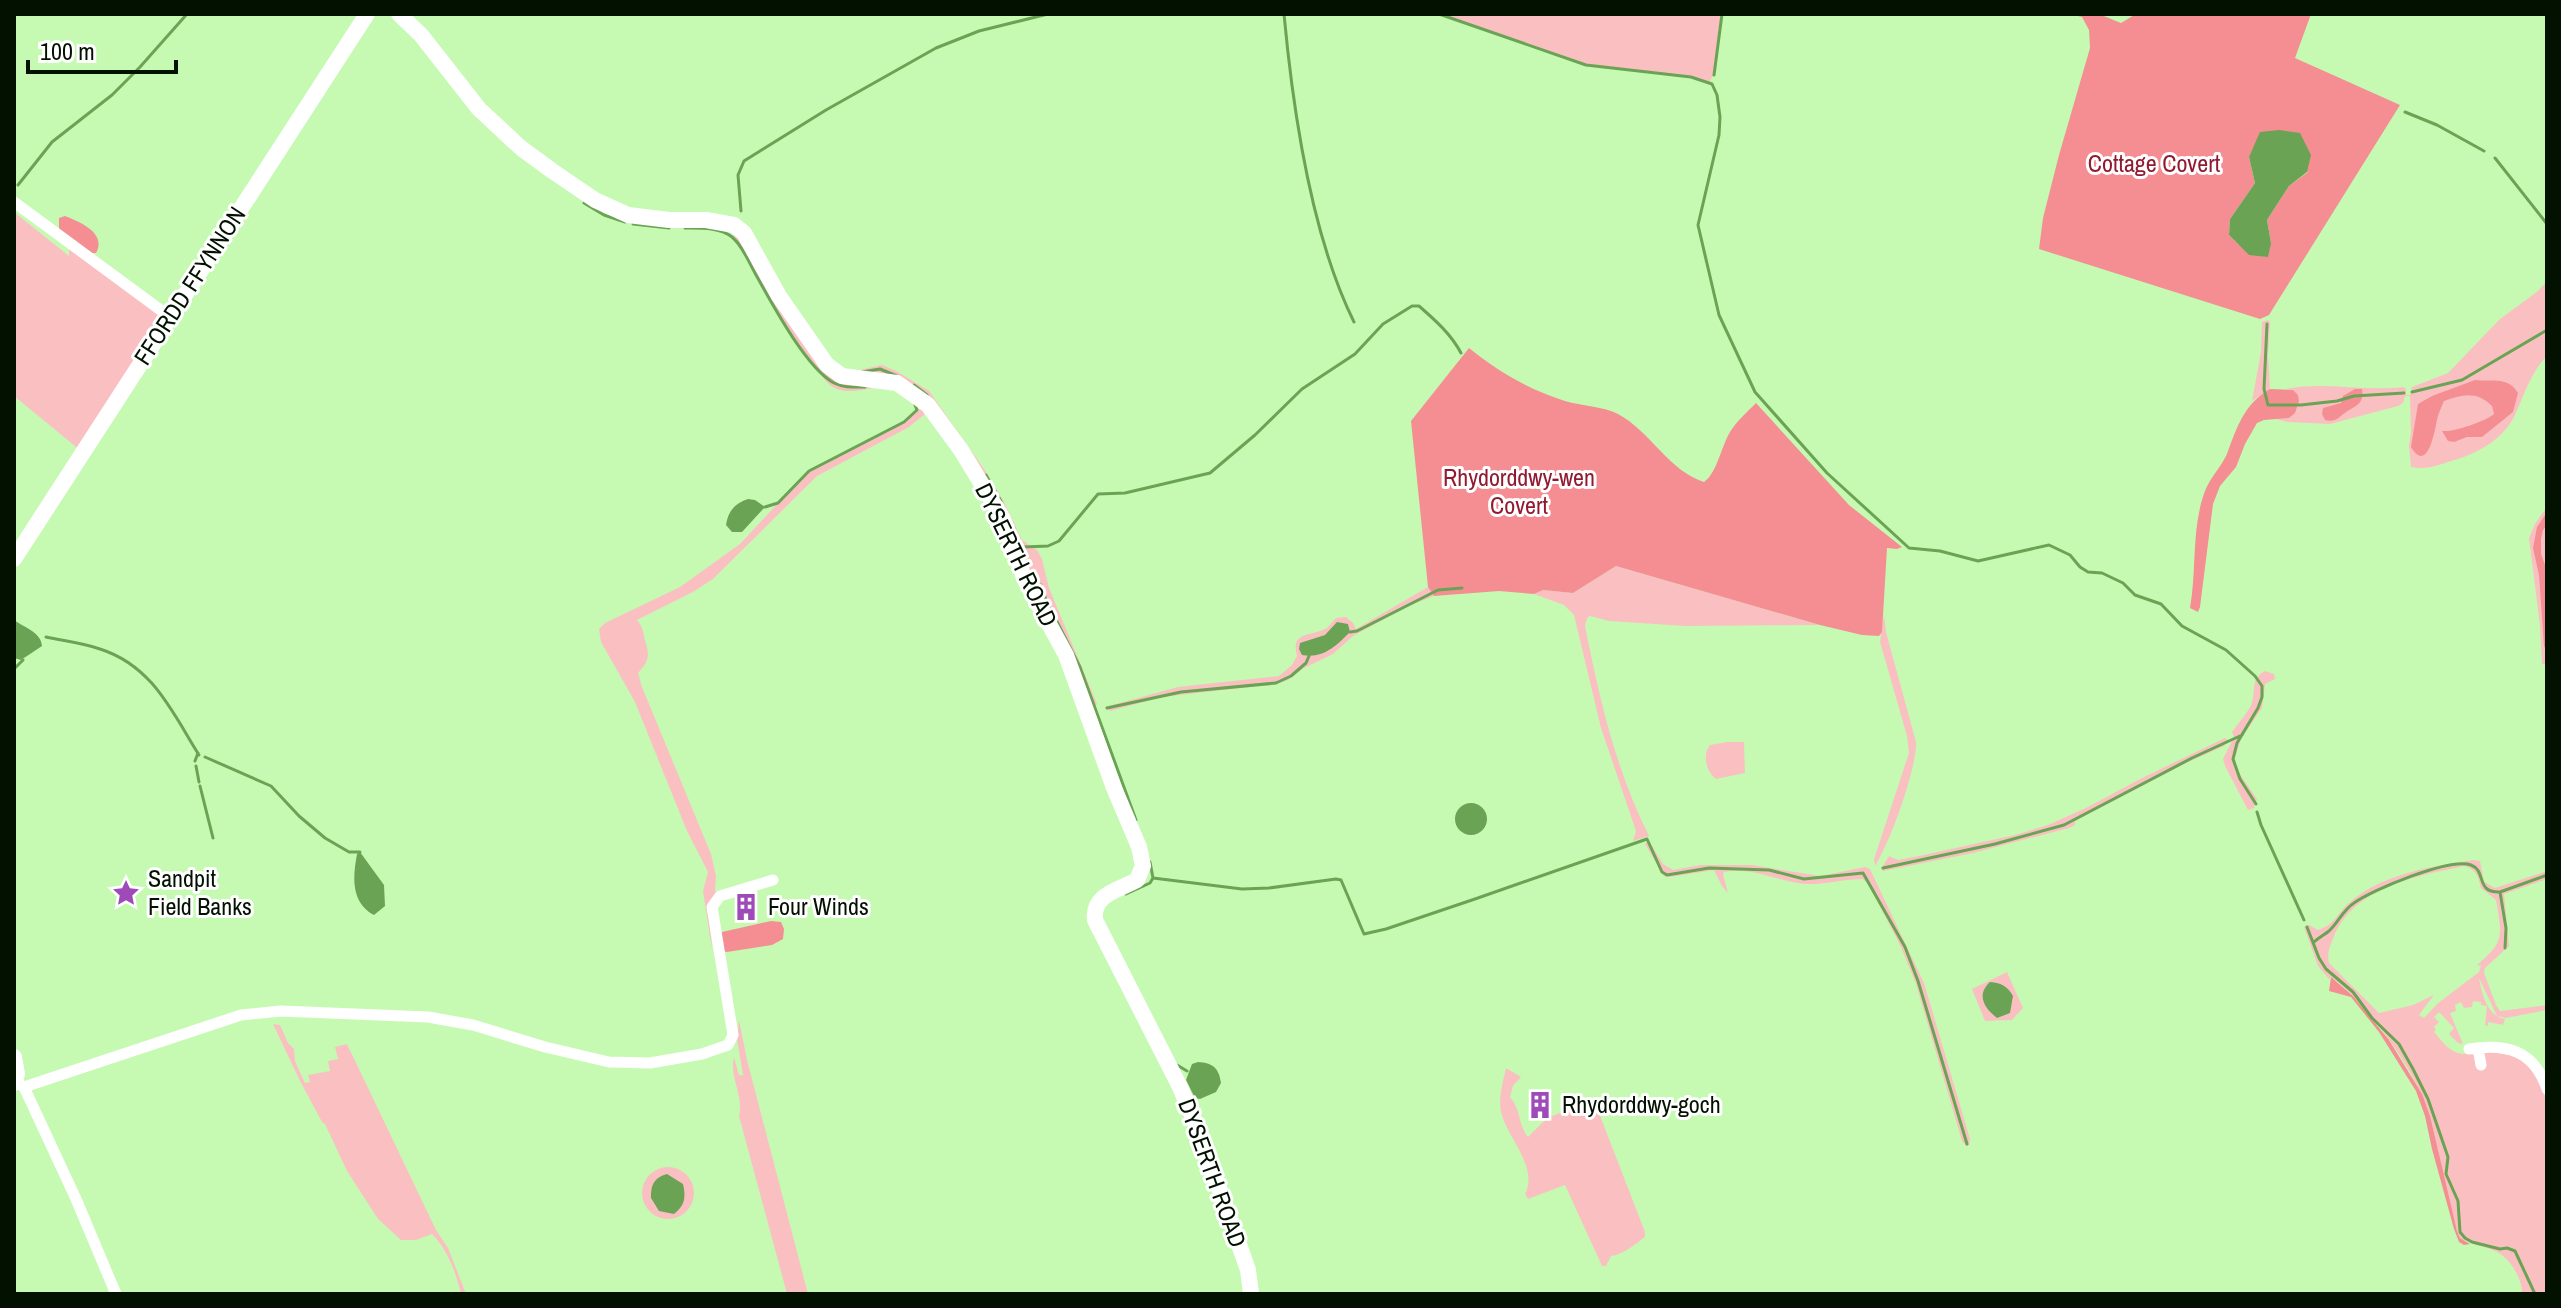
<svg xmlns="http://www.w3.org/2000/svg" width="2561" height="1308" viewBox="0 0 2561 1308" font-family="'Archivo Narrow',sans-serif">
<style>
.green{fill:#fac0c1;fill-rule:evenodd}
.forest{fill:#f48e93;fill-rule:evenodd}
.water{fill:#6ba355}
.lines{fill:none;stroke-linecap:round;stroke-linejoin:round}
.stream{stroke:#6ba355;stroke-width:3}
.street{stroke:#fff;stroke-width:11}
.secondary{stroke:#fff;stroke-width:16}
.labels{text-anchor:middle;stroke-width:6;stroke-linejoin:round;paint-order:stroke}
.park-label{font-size:24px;fill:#921a30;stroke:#fff}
.street-label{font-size:24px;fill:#021100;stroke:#fff}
.poi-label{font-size:24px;fill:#021100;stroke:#fff;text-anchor:start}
</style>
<rect width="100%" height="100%" fill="#c6fab3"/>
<path class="green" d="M1439 14H1722L1716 70 1710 81 1712 84 1691 77 1586 65Z
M14 212 69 256V248L159 315 157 328 81 451 14 396Z
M731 235 737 237 744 244 811 355 884 386C870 388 848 395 835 388 828 385 823 377 818 371 781 331 762 279 731 235Z
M2547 281V356C2530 373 2524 396 2514 417 2501 442 2474 455 2448 462 2436 466 2424 470 2411 467L2409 446 2411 433 2410 396H2405L2403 403 2398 406 2330 424 2288 422 2271 418H2289L2299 401 2293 390 2285 389C2325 381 2364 392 2403 387L2406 389V395H2410L2412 387 2448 373 2500 319 2538 291Z
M2268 320 2270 322 2268 355 2270 389 2252 401 2261 352 2262 322Z
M882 365 896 371 929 391 986 472 1004 502 1022 540 1037 550 1042 559 1049 588 1097 704 1094 709 1039 594 922 396 851 372Z
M920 409 926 413 909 427 817 476 713 579 693 592 637 620C643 627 643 632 645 640 650 656 649 661 638 673L642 687 711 854 716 876 715 891 717 893 709 913 712 950 703 891 708 872 687 831 635 702 601 642 599 629 605 623 680 587 740 544 804 475 895 428Z
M2547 507V664H2542L2540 626 2529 538 2535 524Z
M1616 566 1820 625 1685 626 1609 621 1590 616 1587 618 1585 626C1600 700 1615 768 1649 836L1633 841 1636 831 1601 728 1574 615 1564 605 1534 594 1543 590 1573 593Z
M1428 587 1434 596 1408 606 1353 636 1333 654 1304 668 1288 680 1276 684 1162 697 1110 711 1105 707 1178 687 1279 676 1292 665 1297 656C1290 630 1312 637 1327 628 1328 627 1335 619 1336 618L1346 617 1353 623 1356 629Z
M1884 614 1886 632 1916 742C1917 768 1890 843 1875 866L1874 859 1909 753 1907 736 1880 642Z
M2265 671 2274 674 2275 679 2265 684 2262 708 2241 739 2235 758 2237 770 2257 799 2254 808 2248 810 2225 766 2223 759 2234 737 2232 732C2238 723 2247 714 2251 705 2257 691 2249 679 2265 671Z
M2225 738 2228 740 2224 746 2186 763 2075 821V825L2069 828 1973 853 1883 871 1881 869 1889 856 1898 860 1919 856 2015 835 2048 825 2086 808 2142 778Z
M1727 742H1744L1745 773 1716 779C1706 772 1702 754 1710 745Z
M1649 841 1663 864 1673 870 1700 865H1752L1820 876 1865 867 1870 869 1924 983 1970 1139 1969 1145 1966 1146 1962 1141 1916 984 1901 947 1869 885 1863 879C1844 879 1824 885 1806 884 1779 882 1752 866 1724 872L1723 874 1728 893 1722 886 1714 870 1670 877 1664 876 1645 844Z
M2473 860 2480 861 2484 882 2495 888 2547 871V879L2504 894 2509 946 2485 968 2484 973 2496 1005 2500 1011 2547 1005V1010L2506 1018 2497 1016 2479 978C2482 994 2487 1016 2505 1019L2503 1025 2488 1022V1026L2485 1025 2487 1006 2481 1005V1002L2473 1001 2472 1007 2464 1008 2461 1002 2455 1005 2456 1011 2450 1013 2463 1044 2458 1043 2449 1034 2454 1028 2439 1012 2434 1017 2439 1022 2434 1027 2436 1029 2434 1032C2441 1040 2448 1050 2458 1053 2473 1057 2487 1048 2501 1050 2528 1055 2542 1082 2547 1106V1294H2522C2523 1280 2510 1258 2497 1252 2485 1246 2472 1245 2460 1238 2445 1200 2441 1157 2430 1118 2419 1075 2367 1002 2331 977L2329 979 2318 966 2304 927 2309 925 2318 930C2336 924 2337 913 2350 902 2382 874 2433 866 2473 860ZM2465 866C2478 871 2478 877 2481 888L2496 900C2502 936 2505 941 2477 965L2481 966 2479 972 2437 1004 2424 1018 2419 1015 2434 995 2413 1005 2379 1013 2329 963C2327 953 2329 948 2333 939 2351 888 2419 875 2465 866Z
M2007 972 2023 1008 2012 1020 1985 1021 1972 989Z
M739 1020 747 1060 808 1294H787L739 1116C744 1096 729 1076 734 1057L739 1075H743L737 1039Z
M273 1024 280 1025 288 1043 294 1049 295 1061 305 1083 310 1082 308 1075 330 1071 328 1061 338 1059 335 1047 347 1044 436 1230 448 1248 466 1294H461C456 1273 448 1250 432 1234L416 1240H401L378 1219 347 1171 325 1124 322 1122 299 1079Z
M1506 1068 1521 1077 1513 1086 1510 1097C1521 1109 1518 1125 1528 1137L1547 1118 1594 1100 1645 1232V1237C1636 1244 1622 1255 1611 1256L1606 1266H1602L1565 1185 1528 1199 1525 1194C1539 1167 1507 1138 1501 1112 1498 1096 1503 1083 1506 1068Z
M642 1193a26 26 0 1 1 52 0a26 26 0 1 1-52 0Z"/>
<path class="forest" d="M2069 14H2099L2121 23 2136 14H2311L2295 58 2400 105 2269 315 2260 319 2039 249 2043 218 2059 155 2090 48 2089 30 2082 17ZM2249 157 2308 172 2289 186 2267 220 2271 243 2239 245 2229 235 2230 219 2255 183Z
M65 216C80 222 107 233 96 253H91L59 230V218Z
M1469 348C1499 372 1528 389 1565 401 1582 406 1602 406 1618 414 1650 431 1669 471 1704 482 1717 473 1721 447 1730 432 1737 421 1747 412 1756 403L1849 505 1902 547 1897 549 1887 548 1882 632 1879 636 1862 635 1820 625 1616 566 1573 593 1543 590 1534 594 1499 591 1434 596 1428 587 1411 421Z
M2475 380C2491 382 2508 376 2518 393L2513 412 2482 437H2467L2454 442 2448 441 2442 431C2454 432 2484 422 2494 414L2492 406C2477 391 2463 394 2444 401 2442 406 2438 414 2437 420 2435 429 2428 475 2411 447L2418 404 2432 396Z
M2270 389 2293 390 2298 395 2299 401 2295 413 2289 418 2264 420 2257 423 2245 444 2236 467 2220 486 2213 504 2200 607 2198 612 2190 608C2197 570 2191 528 2205 491 2210 478 2221 467 2227 454 2237 427 2244 404 2270 389Z
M2355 389H2362C2364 401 2359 405 2349 410 2339 416 2337 423 2325 420L2322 414 2323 408 2341 403 2343 396Z
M2547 512V525L2543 530 2541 539V554L2547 570V653L2544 646 2539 575 2533 548 2537 527Z
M771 921 781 922 784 929 783 939 772 945 727 952 722 951 719 935 722 932Z
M2331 977 2353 996 2389 1040 2422 1094 2430 1116 2457 1231 2460 1238 2470 1244 2464 1245 2459 1242 2454 1229 2432 1149 2425 1116 2416 1091 2379 1032 2351 997 2329 991Z"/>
<path class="water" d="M2279 130 2300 133 2311 155 2307 172 2289 186 2267 220 2271 243 2268 257 2249 255 2229 235 2230 219 2255 183 2249 157 2260 132Z
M748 499 755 500 765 507 742 532H732L726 525C728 511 735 503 748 499Z
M14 620C25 628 41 632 42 646L21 660 14 658Z
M1337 622 1348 624 1350 632C1336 646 1323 659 1302 655L1299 649 1300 643 1325 635Z
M1455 819a16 16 0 1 1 32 0a16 16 0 1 1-32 0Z
M360 852 384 885 385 906 374 915C350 902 353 876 357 854Z
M1990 982C2002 983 2007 986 2013 996L2010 1013 1997 1018C1984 1008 1976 995 1990 982Z
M1198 1062C1213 1063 1219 1068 1221 1083L1216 1092 1200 1099 1195 1098 1186 1080 1192 1064Z
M667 1174 683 1184C686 1197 685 1206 674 1214L659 1211 651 1198C651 1184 654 1178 667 1174Z"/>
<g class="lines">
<path class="stream" d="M1284 14C1293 111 1311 235 1354 322
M1439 14 1586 65 1691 77 1712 84 1717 95 1720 117 1719 135 1698 225 1719 315 1755 392 1827 473 1909 548 1940 551 1978 561 2049 545 2070 555 2080 567 2088 572 2102 573 2123 583 2135 595 2161 604 2182 626 2226 650 2255 676 2262 686V697L2258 708 2237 743 2233 759 2240 779 2256 804
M1714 75 1722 14
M2405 112 2437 125 2484 151
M2495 158 2547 224
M18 185 52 142 112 95 140 67 187 14
M584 203 604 215 625 222
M741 211 738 175 744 161 826 110 936 48 979 31 1048 14
M633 224 669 228
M685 228C700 228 719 227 732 237 743 246 748 261 755 273 771 302 806 368 834 383 844 388 854 387 865 387
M2267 324 2264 389 2268 405H2301L2337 401 2354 396 2404 393
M862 372 880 369 897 376
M914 385 927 395
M2412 392 2462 380 2547 330
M986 475 1002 503
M765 507 778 503 809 471 904 422 917 410 915 405
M1014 528 1024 554
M1023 547 1048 546 1059 541 1098 494 1125 493 1210 473 1255 435 1302 389 1355 354 1383 324 1412 306H1419C1435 320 1451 334 1461 353
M1041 585 1046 600 1080 667 1136 820
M1350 632 1357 631 1438 590 1462 588
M46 637C64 641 83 643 100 649 153 666 172 712 199 755
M14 669 23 660
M1107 708 1181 692 1276 683 1291 676 1306 663 1309 656
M205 757 271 786 299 816 325 838 349 852H360
M195 761 198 753
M196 766 199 782
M200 786 213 838
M2257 812 2261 825 2304 920
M1150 862 1153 878
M1883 868 1995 844 2064 825 2192 758 2242 735
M2500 892 2506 928 2505 948
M1126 894 1150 883 1153 878 1242 889 1269 888 1336 879 1341 880 1364 934 1386 929 1475 899 1647 839 1662 872 1667 875 1709 868 1769 870 1804 879 1863 873 1905 947 1918 981 1967 1144
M2307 927 2319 958 2326 969 2353 992 2372 1018 2399 1044 2413 1069 2428 1099 2448 1157 2446 1174 2458 1201 2460 1232 2465 1238 2472 1242 2500 1249 2507 1248 2515 1251 2535 1294
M2314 942C2319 937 2324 935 2329 931 2338 923 2343 910 2354 903 2372 890 2450 857 2471 865 2487 871 2475 893 2500 892L2547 875
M1177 1065 1187 1071"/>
<path class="street" d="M14 202 170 317
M2478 1048 2481 1065
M2469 1049C2506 1043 2534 1050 2547 1089
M19 1084 24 1087 76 1199 116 1294
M24 1087 241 1015 281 1011 428 1017 473 1025 545 1047 609 1062 650 1063 702 1054 728 1045 733 1035 712 907 720 896 773 880"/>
<path class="secondary" d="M399 14 421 35 479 109 521 148 551 170 595 200 628 215 669 220H706L734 225 744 233 779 296 827 365 842 376 897 383 928 405 961 450 1003 519 1025 580 1066 655 1114 788 1139 847 1143 866 1137 880C1119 890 1092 894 1095 920L1180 1087 1200 1134 1248 1270 1251 1294
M14 559 367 14
M14 1057 17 1074 14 1083"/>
</g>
<defs>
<g id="sight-bare" transform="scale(2.16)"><path d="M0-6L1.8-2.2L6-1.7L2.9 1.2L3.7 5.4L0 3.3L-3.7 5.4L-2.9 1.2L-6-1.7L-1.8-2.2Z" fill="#9e4ab8" stroke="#fff" stroke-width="2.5" paint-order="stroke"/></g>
<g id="building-bare" transform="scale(2.16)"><path d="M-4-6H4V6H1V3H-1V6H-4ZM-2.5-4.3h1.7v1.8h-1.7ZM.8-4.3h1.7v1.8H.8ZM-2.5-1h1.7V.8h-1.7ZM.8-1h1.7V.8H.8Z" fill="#9e4ab8" stroke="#fff" stroke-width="2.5" paint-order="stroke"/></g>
</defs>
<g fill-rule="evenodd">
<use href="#sight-bare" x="126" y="893"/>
<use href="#building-bare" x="746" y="907"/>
<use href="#building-bare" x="1540" y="1105"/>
</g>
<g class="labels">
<g class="park-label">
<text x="2154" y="172">Cottage Covert</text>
<text x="1519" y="486">Rhydorddwy-wen<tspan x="1519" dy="28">Covert</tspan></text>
</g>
<g class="street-label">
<text transform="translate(190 286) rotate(-57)" y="8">FFORDD FFYNNON</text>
<text transform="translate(1016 555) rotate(64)" y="8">DYSERTH ROAD</text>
<text transform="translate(1212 1173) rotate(70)" y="8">DYSERTH ROAD</text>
</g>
<g class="poi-label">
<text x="148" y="887">Sandpit<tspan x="148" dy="28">Field Banks</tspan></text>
<text x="768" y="915">Four Winds</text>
<text x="1562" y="1113">Rhydorddwy-goch</text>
</g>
</g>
<rect width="2561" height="1308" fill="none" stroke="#021100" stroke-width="32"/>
<path d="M28 60v12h148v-12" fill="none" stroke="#021100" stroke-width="4"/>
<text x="40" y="60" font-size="24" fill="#021100" stroke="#ffffff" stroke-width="6" paint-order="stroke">100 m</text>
</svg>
